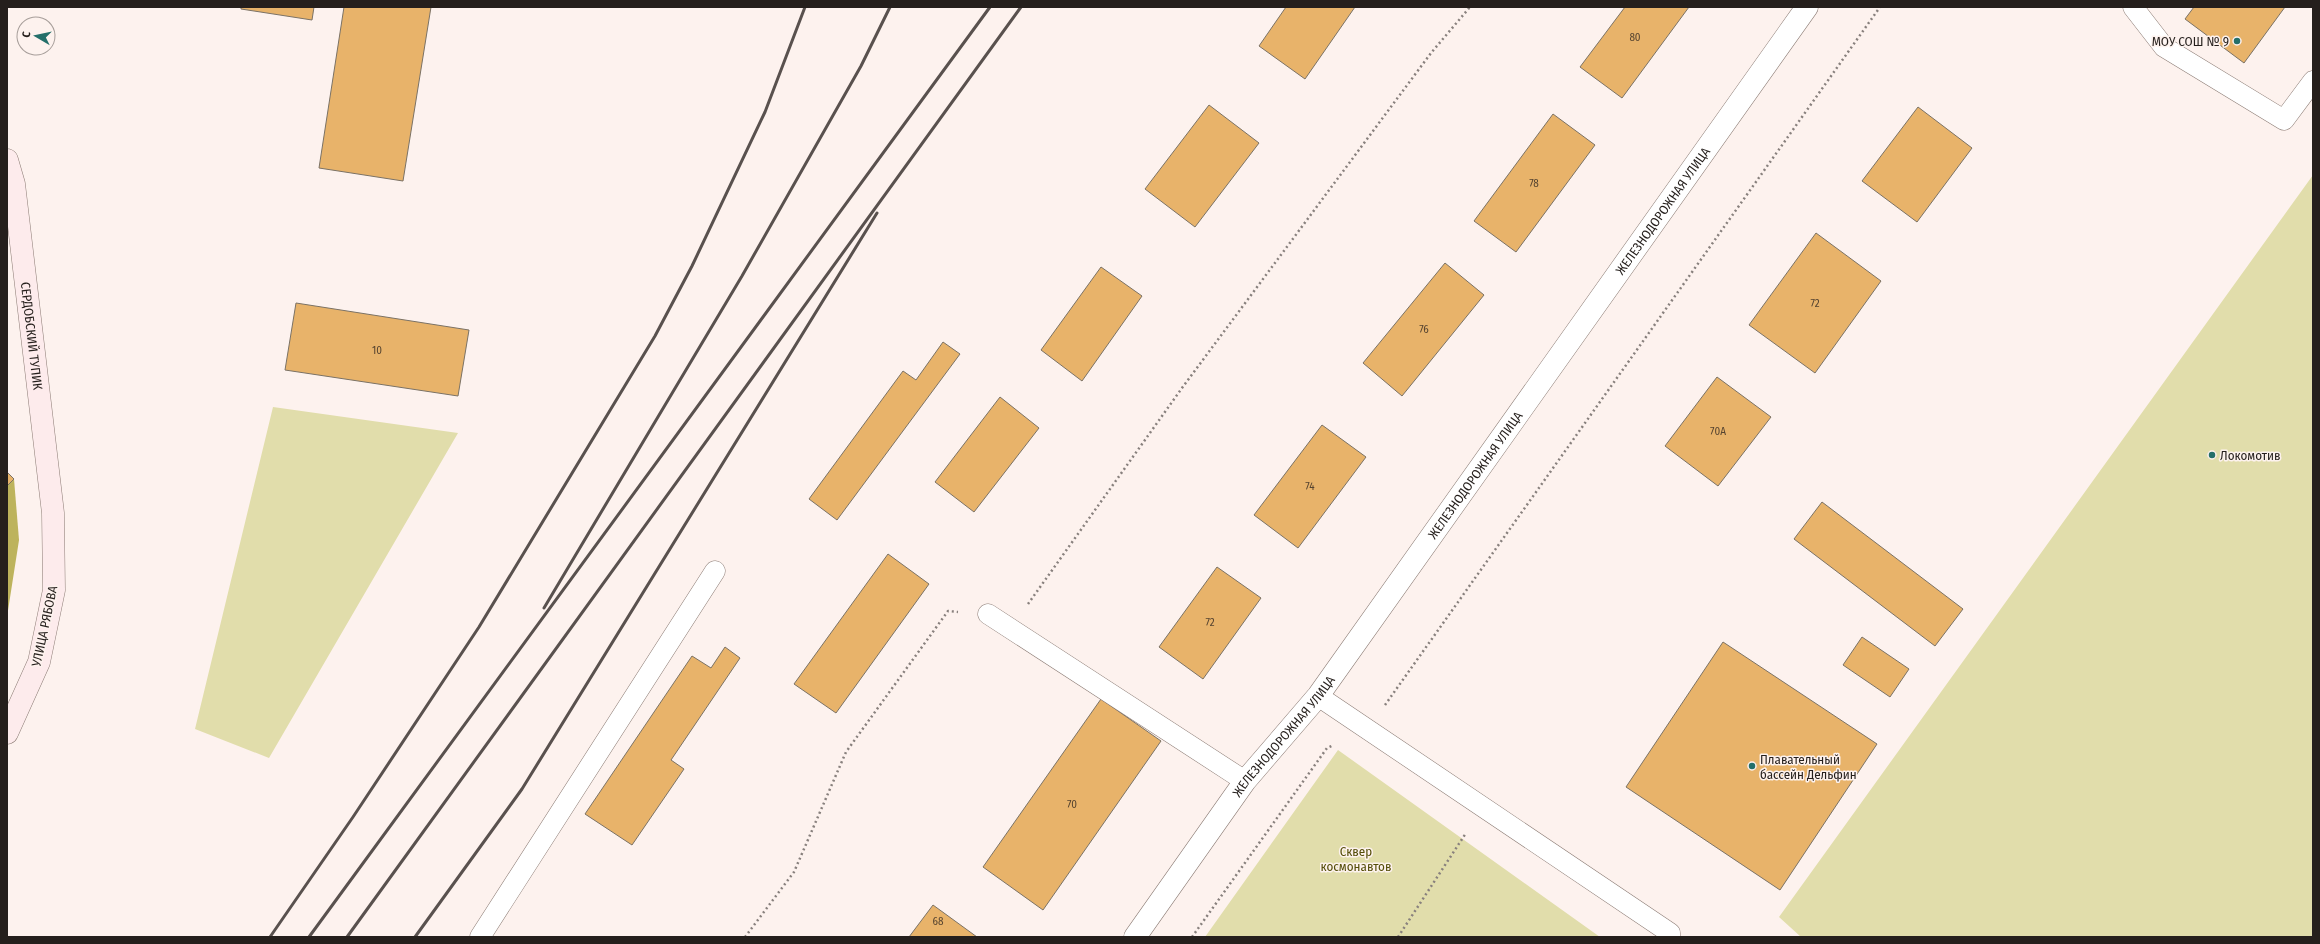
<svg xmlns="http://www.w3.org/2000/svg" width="2320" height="944" viewBox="0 0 2320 944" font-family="'Fira Sans Condensed',sans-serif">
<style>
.green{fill:#e1ddab}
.forest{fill:#bdb35c}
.building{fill:#e8b36a;stroke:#7b7265}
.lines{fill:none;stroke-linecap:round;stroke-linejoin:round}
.lane-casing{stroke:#8b7b74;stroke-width:21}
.street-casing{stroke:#8b7b74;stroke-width:23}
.secondary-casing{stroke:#8b7b74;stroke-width:23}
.path{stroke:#88807d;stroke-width:2.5;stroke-dasharray:2 3;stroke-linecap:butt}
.lane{stroke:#fff;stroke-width:20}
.street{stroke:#fff;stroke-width:22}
.secondary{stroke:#fdebec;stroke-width:22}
.rail{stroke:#59514e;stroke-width:3}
.poi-dot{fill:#246f6a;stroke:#fdf2ee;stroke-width:1.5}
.labels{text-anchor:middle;stroke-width:3;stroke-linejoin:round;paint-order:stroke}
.number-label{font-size:11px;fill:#564430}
.poi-label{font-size:13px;fill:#251f1c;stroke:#fdf2ee;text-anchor:start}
.street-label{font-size:13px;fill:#251f1c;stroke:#fdf2ee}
.park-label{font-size:13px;fill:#554e09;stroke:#fdf2ee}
</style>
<rect width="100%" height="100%" fill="#fdf2ee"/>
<path class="green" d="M2313 175V937H1801L1779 917Z
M273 407 458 433 269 758 195 729Z
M1338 750 1600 937H1205Z"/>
<path class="forest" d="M14 479 19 540 7 617V486Z"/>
<path class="building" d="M241 7H314L312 20 241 9Z
M344 7H431L403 181 319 168Z
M1286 7H1355L1305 79 1259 46Z
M1625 7H1689L1622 98 1580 67Z
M2194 7H2285L2244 63 2185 19Z
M1209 105 1259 143 1195 227 1145 189Z
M1918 107 1972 148 1917 222 1862 181Z
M1553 114 1595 145 1516 252 1474 221Z
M1816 233 1881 281 1815 373 1749 325Z
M1445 263 1484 295 1402 396 1363 363Z
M1101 267 1142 296 1082 381 1041 350Z
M296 303 469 330 458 396 285 370Z
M943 342 960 354 837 520 809 499 903 371 916 380Z
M1717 377 1771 417 1718 486 1665 446Z
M1000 397 1039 428 974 512 935 482Z
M1322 425 1366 457 1298 548 1254 515Z
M7 472 14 479 7 486Z
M1822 502 1963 609 1935 646 1794 539Z
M888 554 929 584 836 713 794 684Z
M1217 567 1261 598 1203 679 1159 647Z
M1862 637 1909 669 1890 697 1843 665Z
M1723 642 1877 744 1780 890 1626 787Z
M725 647 740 658 671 760 684 769 632 845 585 814 692 656 711 668Z
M1101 699 1161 741 1043 910 983 867Z
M933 905 977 937H909Z"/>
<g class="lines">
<g class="lane-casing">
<path id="lane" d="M2133 7 2164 47 2284 120 2313 81
M988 614 1245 781
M1318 696 1670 933V937
M480 937 715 571"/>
</g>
<g class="street-casing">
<g id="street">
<path id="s1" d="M1135 937 1245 781 1318 696 1807 7"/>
</g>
</g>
<g class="secondary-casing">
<g id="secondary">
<path id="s2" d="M7 160 14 184 53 513 54 590 39 662 7 733"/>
</g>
</g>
<path class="path" d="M1028 604 1182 388 1431 53 1470 7
M1385 705 1880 7
M745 937 794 872 846 752 948 611 958 612
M1192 937 1327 748 1334 745
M1398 937 1466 833"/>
<use href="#lane" class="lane"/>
<use href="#street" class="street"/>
<use href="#secondary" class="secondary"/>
<path class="rail" d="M544 608 742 276 861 66 890 7
M270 937 353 817 479 627 655 336 692 266 765 112 805 7
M309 937 990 7
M347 937 1021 7
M415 937 522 789 877 213"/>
</g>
<g class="poi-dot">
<circle cx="2237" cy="41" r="4"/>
<circle cx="2212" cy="455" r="4"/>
<circle cx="1752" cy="766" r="4"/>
</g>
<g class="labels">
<g class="number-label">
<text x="1635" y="41">80</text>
<text x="1534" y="187">78</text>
<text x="1815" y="307">72</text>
<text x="1424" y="333">76</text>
<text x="377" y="354">10</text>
<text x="1718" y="435">70А</text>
<text x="1310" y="490">74</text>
<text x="1210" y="626">72</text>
<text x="1072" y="808">70</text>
<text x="938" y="925">68</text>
</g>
<g class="poi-label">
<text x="2229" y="46" text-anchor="end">МОУ СОШ № 9</text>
<text x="2220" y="460">Локомотив</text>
<text x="1760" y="764">Плавательный<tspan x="1760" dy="15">бассейн Дельфин</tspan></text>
</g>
<g class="street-label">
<text dy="5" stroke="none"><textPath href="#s1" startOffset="898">ЖЕЛЕЗНОДОРОЖНАЯ УЛИЦА</textPath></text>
<text dy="5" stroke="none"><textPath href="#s2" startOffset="178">СЕРДОБСКИЙ ТУПИК</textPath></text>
<text dy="5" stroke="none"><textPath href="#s1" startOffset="574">ЖЕЛЕЗНОДОРОЖНАЯ УЛИЦА</textPath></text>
<text transform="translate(44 626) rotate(-78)" y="5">УЛИЦА РЯБОВА</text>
<text dy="5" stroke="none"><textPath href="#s1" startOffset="250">ЖЕЛЕЗНОДОРОЖНАЯ УЛИЦА</textPath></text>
</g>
<g class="park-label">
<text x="1356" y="856">Сквер<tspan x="1356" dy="15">космонавтов</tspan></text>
</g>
</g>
<rect width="2320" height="944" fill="none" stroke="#251f1c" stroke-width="16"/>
<g transform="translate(36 36) rotate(279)"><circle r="19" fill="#fdf2ee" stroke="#a79e9a"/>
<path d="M0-3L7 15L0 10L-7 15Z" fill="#246f6a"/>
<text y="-6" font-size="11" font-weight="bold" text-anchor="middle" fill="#251f1c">С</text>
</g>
</svg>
